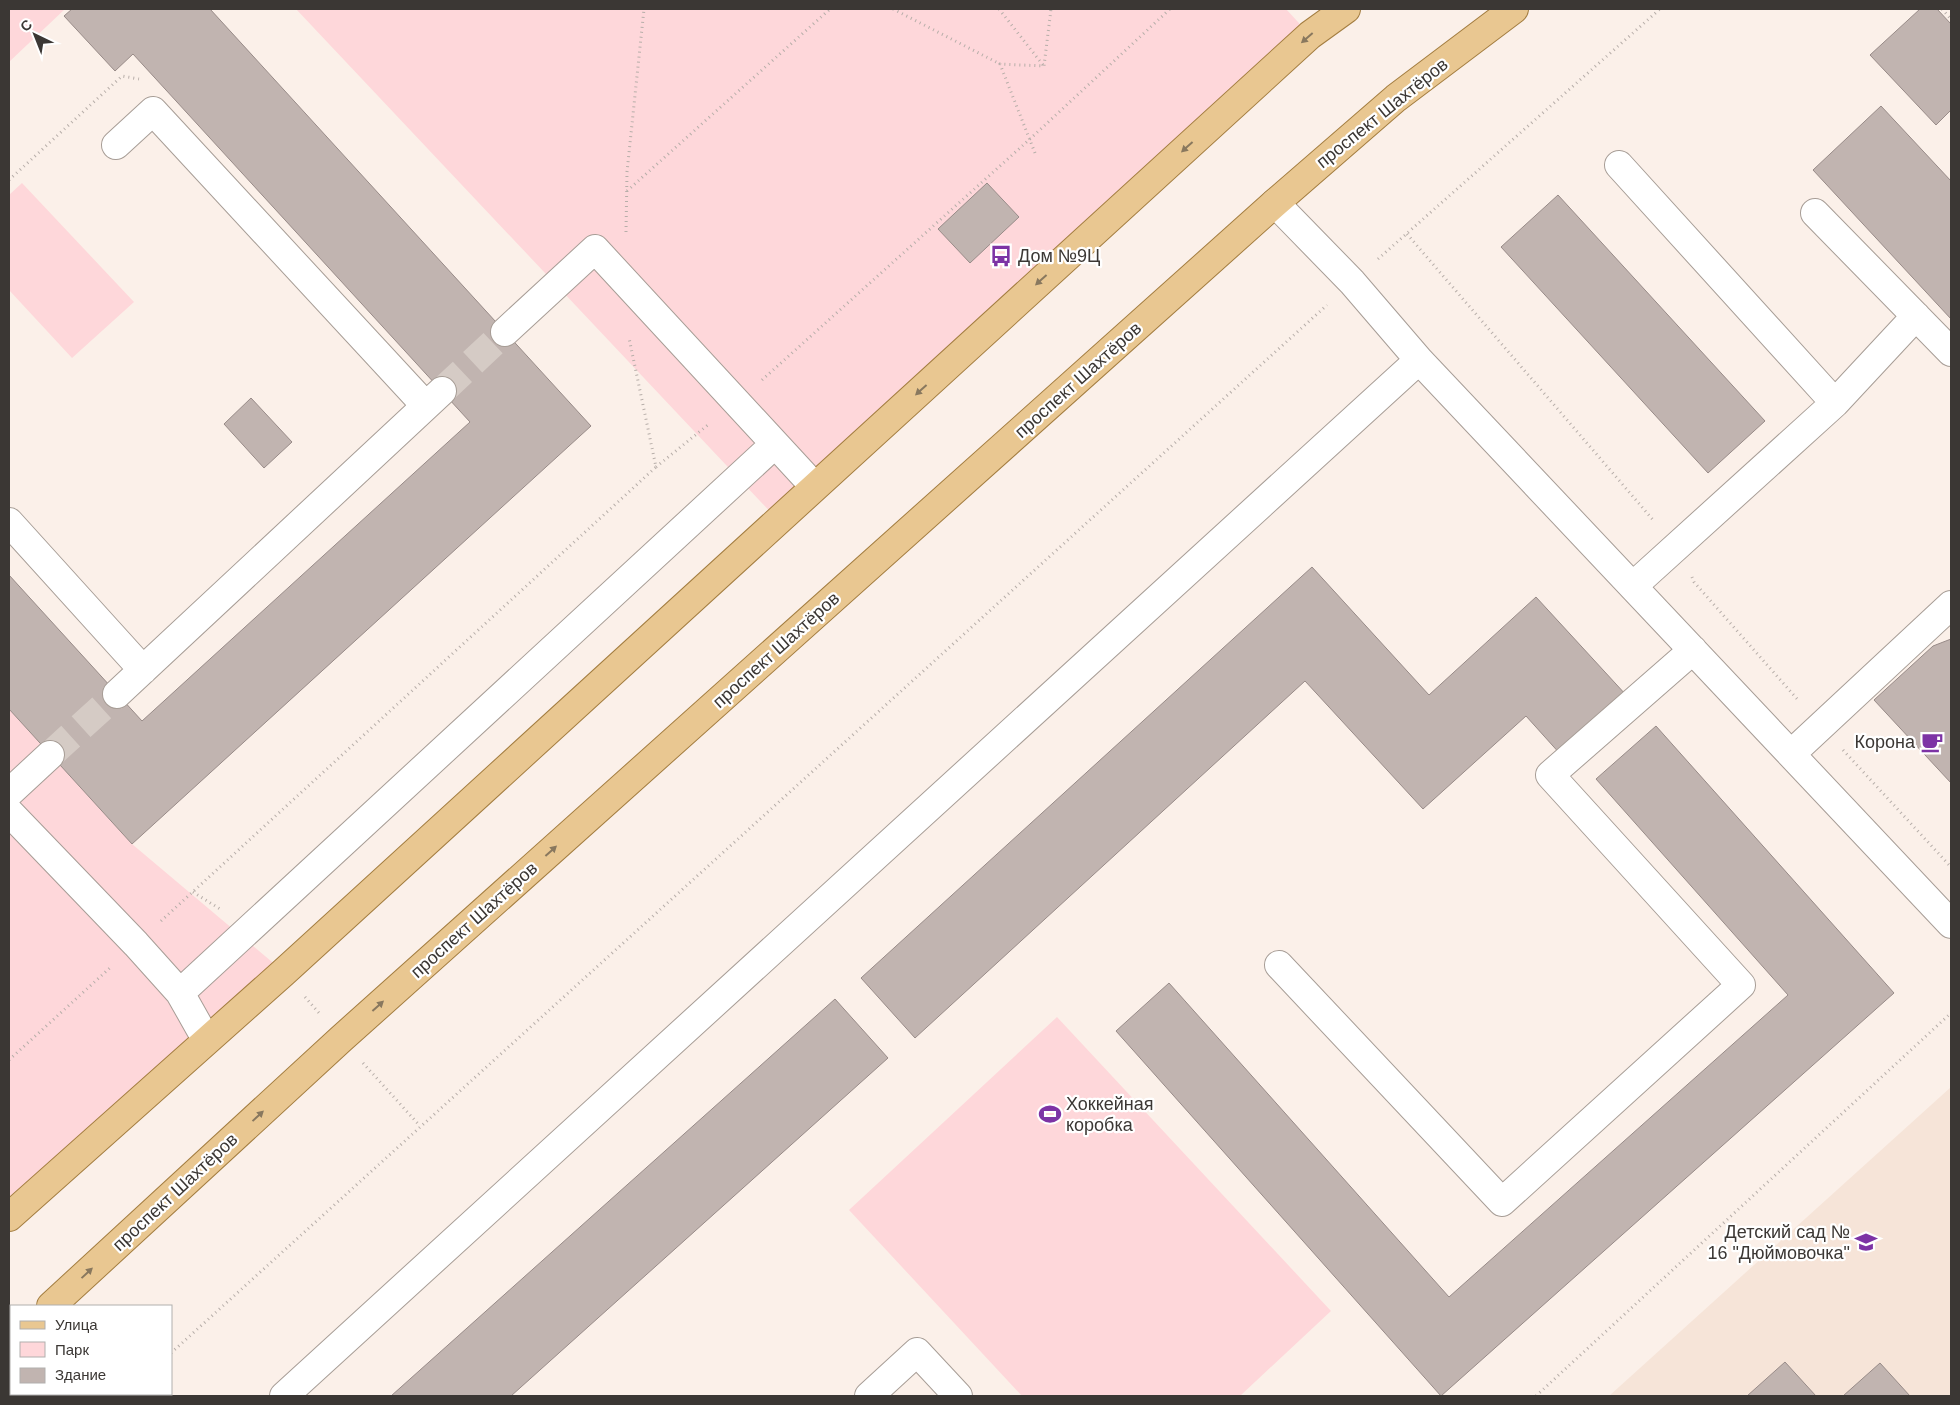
<svg xmlns="http://www.w3.org/2000/svg" width="1960" height="1405" viewBox="0 0 1960 1405" font-family="Helvetica,sans-serif">
<style>
.built{fill:#f6e4d8}
.green{fill:#fed7da}
.building{fill:#c1b4b0;stroke:#988b88}
.lines{fill:none;stroke-linecap:round;stroke-linejoin:round}
.minor-tunnel{stroke:#d5cbc5;stroke-width:28;stroke-dasharray:28 14;stroke-linecap:butt}
.minor-casing{stroke:#a79d96;stroke-width:30}
.major-casing{stroke:#a37d40;stroke-width:30}
.path{stroke:#b7aea9;stroke-width:3;stroke-dasharray:1 4;stroke-linecap:butt}
.minor{stroke:#fff;stroke-width:28}
.major{stroke:#e9c791;stroke-width:28}
.oneway{fill:#89785e}
.labels{text-anchor:middle;stroke-width:4.5;stroke-linejoin:round;paint-order:stroke}
.street-label{font-size:18px;fill:#3b3734;stroke:#fff}
.poi-label{font-size:18px;fill:#3b3734;stroke:#fff;text-anchor:start}
</style>
<rect width="100%" height="100%" fill="#fbf0e9"/>
<path class="built" d="M1951 1087V1396H1609Z"/>
<path class="green" d="M9 9H65L9 62Z
M296 9H1286L1310 35 778 520Z
M22 183 134 302 72 358 9 290V195Z
M9 709 132 844 284 972 9 1216Z
M1057 1017 1331 1311 1240 1396H1022L849 1210Z"/>
<path class="building" d="M72 9H210L591 426 132 844 9 709V575L142 721 470 422 133 54 115 71 64 16Z
M1920 9H1937L1951 24V110L1936 125 1870 55Z
M1881 106 1951 181V319L1813 170Z
M987 183 1019 217 970 263 938 229Z
M1558 195 1765 421 1708 473 1501 247Z
M251 398 292 442 264 468 224 424Z
M1312 567 1429 695 1536 597 1627 696 1562 756 1526 716 1423 809 1305 681 915 1038 861 978Z
M1951 639V783L1874 700 1933 646Z
M1656 726 1894 993 1441 1396 1116 1031 1169 983 1449 1297 1788 995 1596 779Z
M835 999 888 1058 511 1396H391Z
M1785 1362 1816 1396H1747Z
M1880 1363 1910 1396H1843Z"/>
<g class="lines">
<path class="minor-tunnel" d="M442 391 505 332
M50 755 117 694"/>
<g class="minor-casing">
<path id="minor" d="M116 145 153 111 426 406
M1619 165 1835 403
M1815 213 1951 352
M505 332 595 249 814 486
M1419 360 1951 924
M9 522 143 670
M1633 586 1835 403 1916 316
M117 694 442 391
M1791 754 1951 605
M9 793 50 755
M9 812 136 944 180 993 206 1039
M1279 965 1502 1202 1741 985 1550 775 1693 650
M180 993 775 444
M284 1396 1419 360 1352 282 1275 203
M869 1396 917 1352 958 1396"/>
</g>
<g class="major-casing">
<path id="major" d="M9 1217 284 972 1310 35 1346 9
M51 1306 341 1039 1275 203 1396 98 1514 9
M9 1346 11 1343"/>
</g>
<path class="path" d="M893 9 1000 64
M999 9 1043 65
M1942 9 1951 19
M1035 153 1000 64 1044 66 1051 9
M9 180 122 76 139 79
M627 191 830 9
M626 232 627 172 644 9
M1407 234 1654 521
M1378 259 1660 9
M762 380 1030 139 1170 9
M656 467 709 424
M1692 577 1694 582 1799 701
M1843 750 1951 867
M193 892 220 909
M161 921 656 467 629 338
M305 997 319 1013
M9 1060 112 966
M363 1063 420 1126
M171 1353 1327 305
M124 1396 127 1394
M1536 1396 1951 1013"/>
<use href="#minor" class="minor"/>
<use href="#major" class="major"/>
</g>
<defs><path id="oneway-solid" d="M-6-.8H1V-3.2L6.5 0L1 3.2V.8H-6Z" transform="scale(1.25)"/></defs>
<g class="oneway">
<use href="#oneway-solid" transform="translate(1307 38) rotate(139)"/>
<use href="#oneway-solid" transform="translate(1187 147) rotate(138)"/>
<use href="#oneway-solid" transform="translate(1041 280) rotate(138)"/>
<use href="#oneway-solid" transform="translate(921 390) rotate(138)"/>
<use href="#oneway-solid" transform="translate(551 851) rotate(-42)"/>
<use href="#oneway-solid" transform="translate(378 1006) rotate(-42)"/>
<use href="#oneway-solid" transform="translate(258 1116) rotate(-43)"/>
<use href="#oneway-solid" transform="translate(87 1273) rotate(-43)"/>
</g>
<defs>
<g id="bus-bare" transform="scale(1.725)"><path d="M-5-6H5V4H4V6H2V4H-2V6H-4V4H-5ZM-3.5-4V0h7V-4ZM-3.5 1.2v1.5H-2V1.2ZM2 1.2v1.5H3.5V1.2Z" fill="#7d33a5" stroke="#fff" stroke-width="2.5" paint-order="stroke"/></g>
<g id="cafe-bare" transform="scale(1.725)"><path d="M-5.5-4.5H6V0H3Q3 3.5 0 3.5H-2.5Q-5.5 3.5-5.5 0ZM3-3.2v2h1.7v-2ZM-6 4.5H4V6H-6Z" fill="#7d33a5" stroke="#fff" stroke-width="2.5" paint-order="stroke"/></g>
<g id="stadium-bare" transform="scale(1.725)"><path d="M0-5a6.5 5 0 1 0 0 10a6.5 5 0 1 0 0-10ZM-3.5-1.8h7v3.6h-7Z" fill="#7d33a5" stroke="#fff" stroke-width="2.5" paint-order="stroke"/></g>
<g id="school-bare" transform="scale(1.725)"><path d="M0-5L7-2L0 1L-7-2ZM-4 1L0 2.5L4 1V4Q0 6-4 4Z" fill="#7d33a5" stroke="#fff" stroke-width="2.5" paint-order="stroke"/></g>
</defs>
<g fill-rule="evenodd">
<use href="#bus-bare" x="1001" y="256"/>
<use href="#cafe-bare" x="1932" y="742"/>
<use href="#stadium-bare" x="1050" y="1114"/>
<use href="#school-bare" x="1866" y="1242"/>
</g>
<g class="labels">
<g class="street-label">
<text transform="translate(1382 113) rotate(-39)" y="6">проспект Шахтёров</text>
<text transform="translate(1078 380) rotate(-42)" y="6">проспект Шахтёров</text>
<text transform="translate(776 650) rotate(-42)" y="6">проспект Шахтёров</text>
<text transform="translate(474 920) rotate(-42)" y="6">проспект Шахтёров</text>
<text transform="translate(175 1192) rotate(-43)" y="6">проспект Шахтёров</text>
</g>
<g class="poi-label">
<text x="1018" y="262">Дом №9Ц</text>
<text x="1915" y="748" text-anchor="end">Корона</text>
<text x="1066" y="1110">Хоккейная<tspan x="1066" dy="21">коробка</tspan></text>
<text x="1850" y="1238" text-anchor="end">Детский сад №<tspan x="1850" dy="21">16 "Дюймовочка"</tspan></text>
</g>
</g>
<rect width="1960" height="1405" fill="none" stroke="#3b3734" stroke-width="20"/>
<rect x="10" y="1305" width="162" height="90" fill="#ffffff" stroke="#b1afae"/>
<rect x="20" y="1321" width="25" height="8" fill="#e9c791" stroke="#b1afae"/>
<text x="55" y="1330" font-size="15" fill="#3b3734">Улица</text>
<rect x="20" y="1342" width="25" height="15" fill="#fed7da" stroke="#b1afae"/>
<text x="55" y="1355" font-size="15" fill="#3b3734">Парк</text>
<rect x="20" y="1368" width="25" height="15" fill="#c1b4b0" stroke="#b1afae"/>
<text x="55" y="1380" font-size="15" fill="#3b3734">Здание</text>
<g transform="translate(35 35) rotate(317)" stroke="#ffffff" stroke-width="4" paint-order="stroke">
<path d="M0-4L9 19L0 12L-9 19Z" fill="#3b3734"/>
<text y="-8" font-size="14" font-weight="bold" text-anchor="middle" fill="#3b3734">С</text>
</g>
</svg>
